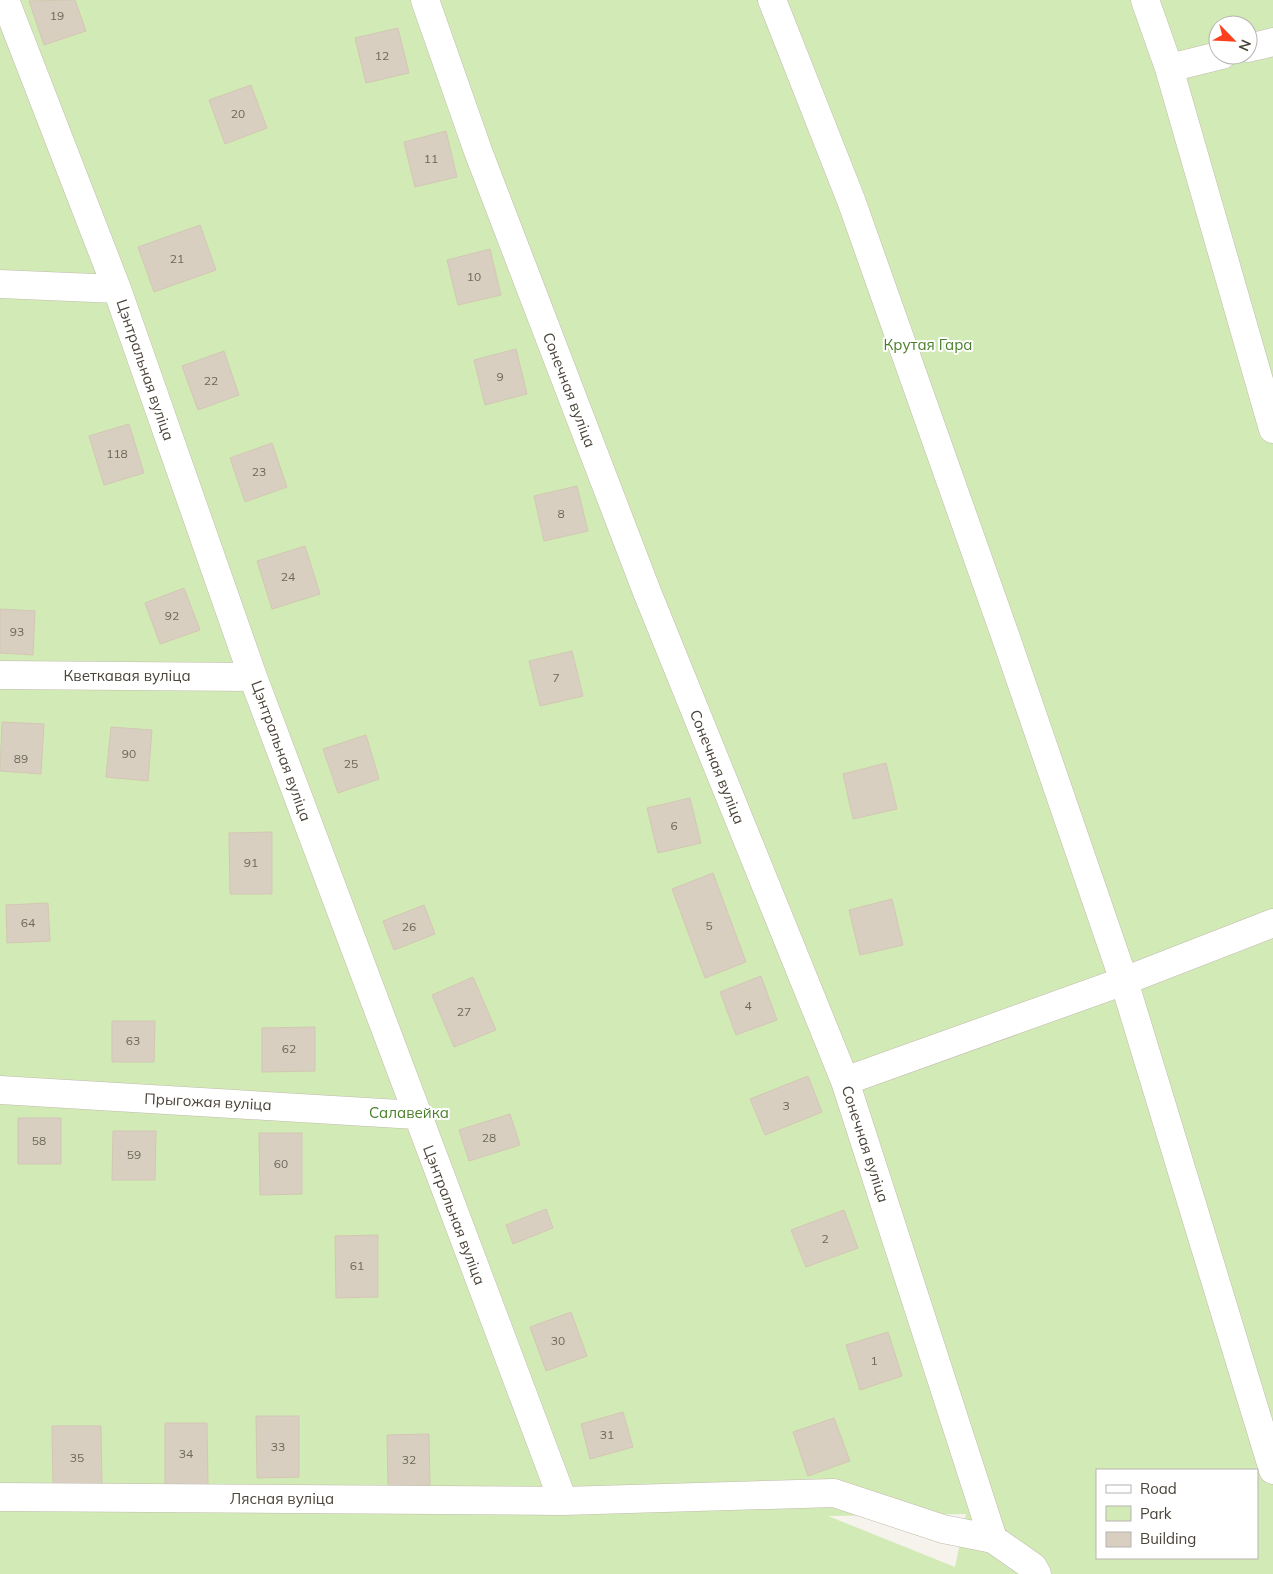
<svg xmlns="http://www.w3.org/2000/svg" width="1273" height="1574" viewBox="0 0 1273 1574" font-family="Mulish,sans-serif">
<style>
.green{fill:#d2eab5;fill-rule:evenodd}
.building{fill:#d8cfc1;stroke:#d3c7b4}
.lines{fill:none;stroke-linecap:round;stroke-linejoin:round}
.minor-casing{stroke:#c2bbae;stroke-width:29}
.minor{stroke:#fff;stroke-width:28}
.labels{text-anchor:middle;stroke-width:4;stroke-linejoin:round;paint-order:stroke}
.number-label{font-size:12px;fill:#6e675b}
.park-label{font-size:15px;fill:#4a7f2a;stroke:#fff}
.street-label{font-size:15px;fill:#4b4439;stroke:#fff}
</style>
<rect width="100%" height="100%" fill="#f6f3ec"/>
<path class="green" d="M0 0H1273V1574H0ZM1218 25H1248V55H1218ZM1097 1470H1257V1558H1097ZM966 1514 955 1567 828 1516H829Z"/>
<path class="building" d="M75 0 86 31 44 45 29 1Z
M398 28 409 73 366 83 355 38Z
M251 85 267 128 225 144 209 100Z
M446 131 457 177 415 187 404 142Z
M200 225 216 270 154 292 138 247Z
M490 249 501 295 458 305 447 260Z
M516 349 527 394 485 405 474 360Z
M224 351 239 395 198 410 182 366Z
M129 424 144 473 104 485 89 436Z
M272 443 287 487 245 502 230 458Z
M577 486 588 531 544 541 534 496Z
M305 546 320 594 272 609 257 561Z
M184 588 200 630 160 644 145 603Z
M0 609 35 611 33 655 0 653Z
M572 651 583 696 540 706 529 661Z
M2 722 44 724 41 774 0 771Z
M111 727 152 730 148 781 106 777Z
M366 735 379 779 338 793 323 749Z
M886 763 897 809 853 819 843 774Z
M690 798 701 843 658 853 647 808Z
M272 832V894H230L229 833Z
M713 873 746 962 705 978 672 889Z
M892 899 903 945 860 955 849 910Z
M48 903 50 941 7 943 6 905Z
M424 905 435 934 394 950 383 921Z
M761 976 777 1020 736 1035 720 992Z
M473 977 496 1030 454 1047 432 995Z
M112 1021H155L154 1062H112Z
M315 1027V1071L262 1072V1028Z
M808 1076 822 1112 765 1135 750 1099Z
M510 1114 520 1145 469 1161 459 1130Z
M18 1118H61V1164H18Z
M113 1131H156L155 1180H112Z
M259 1133H302V1194L260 1195Z
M546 1209 553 1228 513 1244 506 1225Z
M844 1210 858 1248 806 1267 791 1230Z
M378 1235V1297L336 1298 335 1236Z
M571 1312 587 1356 546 1371 530 1327Z
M888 1332 902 1376 860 1390 846 1345Z
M623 1412 633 1447 590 1459 581 1424Z
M256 1416H299V1477L257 1478Z
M834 1418 850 1461 808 1476 793 1432Z
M165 1423H207L208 1485H165Z
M52 1426H101L102 1489H53Z
M429 1434 430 1485 388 1486 387 1435Z"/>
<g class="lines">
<g class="minor-casing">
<path id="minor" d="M5 0 117 289 253 677 563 1501
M425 0 478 151 647 592 845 1081 993 1539
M772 0 851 200 1005 635 1124 981 1273 1470
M1145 0 1169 68 1273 429
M1248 48 1273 42
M1169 68 1222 55
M0 284 117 289
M0 675 253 677
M845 1081 1124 981 1273 923
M0 1090 416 1115
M0 1497 563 1501 834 1493 943 1529 993 1539 1033 1567 1037 1574"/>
</g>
<use href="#minor" class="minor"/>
</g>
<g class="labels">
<g class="number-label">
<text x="57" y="20">19</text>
<text x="382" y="60">12</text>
<text x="238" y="118">20</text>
<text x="431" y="163">11</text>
<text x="177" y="263">21</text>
<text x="474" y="281">10</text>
<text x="500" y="381">9</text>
<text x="211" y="385">22</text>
<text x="117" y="458">118</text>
<text x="259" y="476">23</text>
<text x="561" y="518">8</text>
<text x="288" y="581">24</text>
<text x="172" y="620">92</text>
<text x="17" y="636">93</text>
<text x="556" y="682">7</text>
<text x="129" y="758">90</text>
<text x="21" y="763">89</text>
<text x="351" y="768">25</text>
<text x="674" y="830">6</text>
<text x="251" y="867">91</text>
<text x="28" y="927">64</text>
<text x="709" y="930">5</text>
<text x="409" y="931">26</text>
<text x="748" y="1010">4</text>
<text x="464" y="1016">27</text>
<text x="133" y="1045">63</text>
<text x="289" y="1053">62</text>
<text x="786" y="1110">3</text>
<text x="489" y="1142">28</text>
<text x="39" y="1145">58</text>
<text x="134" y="1159">59</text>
<text x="281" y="1168">60</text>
<text x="825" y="1243">2</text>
<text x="357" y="1270">61</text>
<text x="558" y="1345">30</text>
<text x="874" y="1365">1</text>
<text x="607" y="1439">31</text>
<text x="278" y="1451">33</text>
<text x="186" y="1458">34</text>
<text x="77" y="1462">35</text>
<text x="409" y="1464">32</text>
</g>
<g class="park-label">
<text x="928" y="350">Крутая Гара</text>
<text x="409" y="1118">Салавейка</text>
</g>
<g class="street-label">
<text transform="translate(145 370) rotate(71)" y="5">Цэнтральная вуліца</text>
<text transform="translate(569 390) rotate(69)" y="5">Сонечная вуліца</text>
<text x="127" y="681">Кветкавая вуліца</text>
<text transform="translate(281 751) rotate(70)" y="5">Цэнтральная вуліца</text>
<text transform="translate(717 767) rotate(68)" y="5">Сонечная вуліца</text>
<text transform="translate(208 1102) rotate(3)" y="5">Прыгожая вуліца</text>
<text transform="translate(865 1144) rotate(72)" y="5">Сонечная вуліца</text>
<text transform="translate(454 1215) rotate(69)" y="5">Цэнтральная вуліца</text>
<text x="282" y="1504">Лясная вуліца</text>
</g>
</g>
<rect x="1096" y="1469" width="162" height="90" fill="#ffffff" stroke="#b7b4b0"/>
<rect x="1106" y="1485" width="25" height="8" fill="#ffffff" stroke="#b7b4b0"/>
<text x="1140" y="1494" font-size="15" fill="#4b4439">Road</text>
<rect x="1106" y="1506" width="25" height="15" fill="#d2eab5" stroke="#b7b4b0"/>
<text x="1140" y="1519" font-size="15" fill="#4b4439">Park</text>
<rect x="1106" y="1532" width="25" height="15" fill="#d8cfc1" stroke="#b7b4b0"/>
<text x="1140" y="1544" font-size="15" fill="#4b4439">Building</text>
<g transform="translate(1233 40) rotate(114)"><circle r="24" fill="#ffffff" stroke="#b7b4b0"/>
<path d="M0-4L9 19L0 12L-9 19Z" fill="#fc3f1d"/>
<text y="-8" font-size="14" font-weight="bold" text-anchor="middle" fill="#4b4439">N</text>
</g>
</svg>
